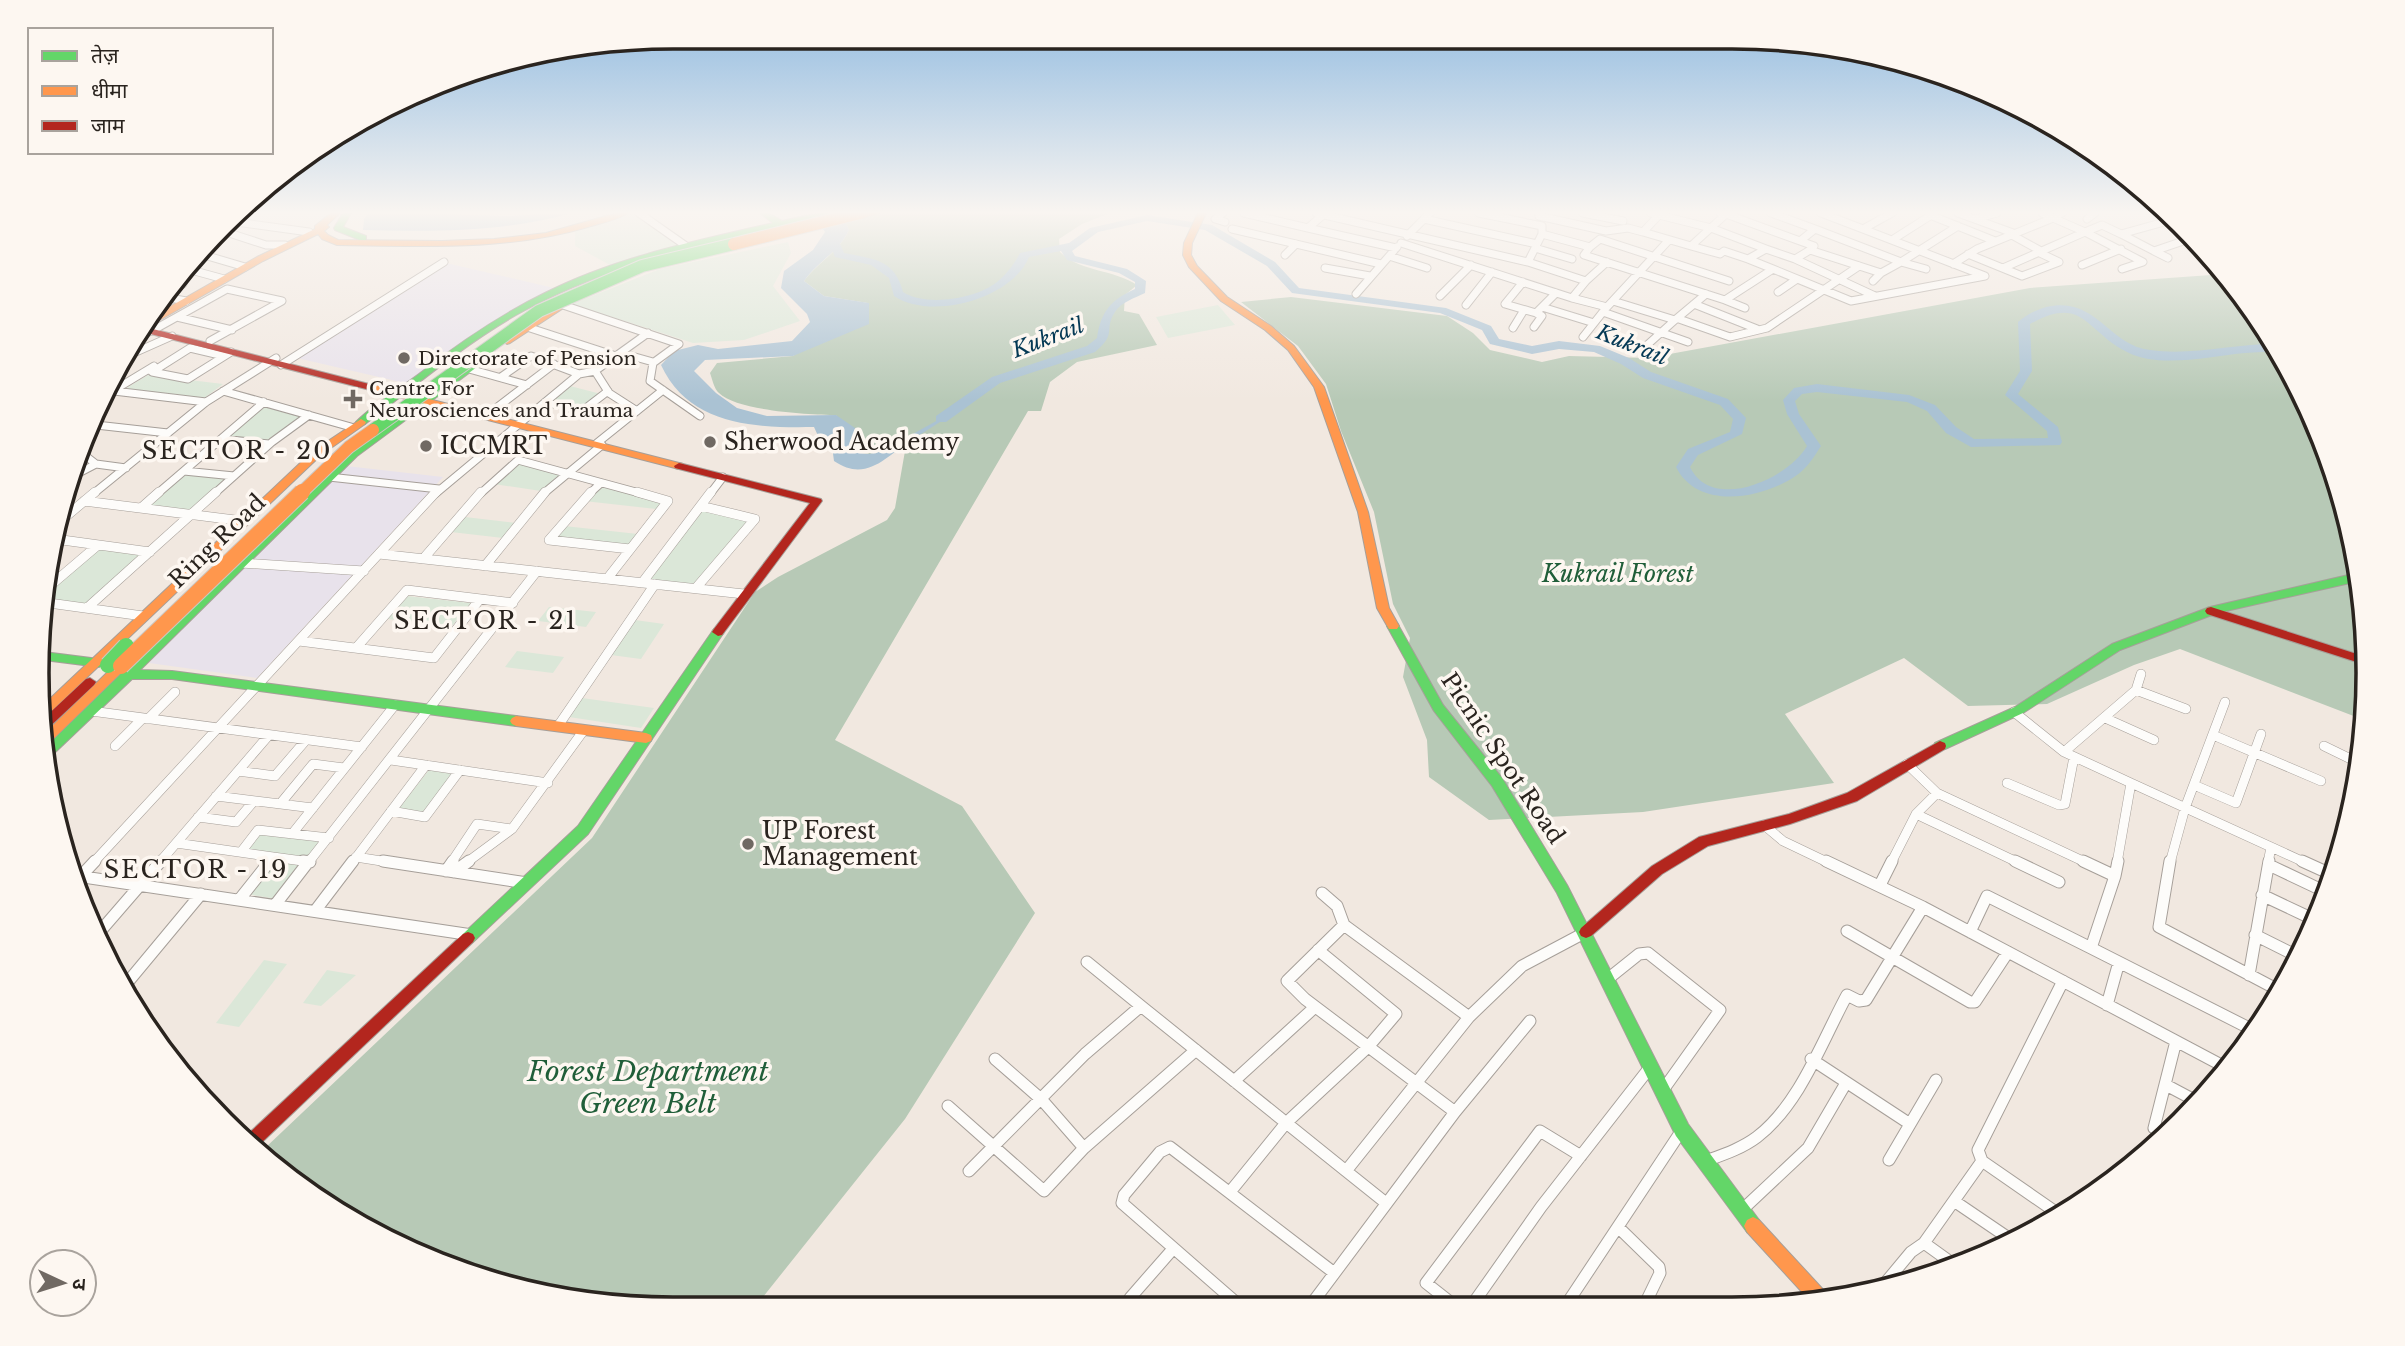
<svg xmlns="http://www.w3.org/2000/svg" width="2405" height="1346" viewBox="0 0 2405 1346" font-family="'Libre Baskerville','Noto Sans Devanagari',serif">
<style>
.commercial{fill:#e8e2eb}
.green{fill:#dbe7d8}
.forest{fill:#b7c9b6}
.water{fill:#aac2d3}
.lines{fill:none;stroke-linecap:round;stroke-linejoin:round}
.river{fill:#aac2d3;fill-rule:evenodd}
.street-far2-casing{stroke:#a69f99;stroke-width:9}
.street-far1-casing{stroke:#a69f99;stroke-width:10}
.street-casing{stroke:#a69f99;stroke-width:13}
.fast-casing{stroke:#a69f99;stroke-width:2}
.slow-casing{stroke:#a69f99;stroke-width:2}
.jam-casing{stroke:#a69f99;stroke-width:2}
.street-far2{stroke:#fdfcfa;stroke-width:7}
.street-far1{stroke:#fdfcfa;stroke-width:9}
.street{stroke:#fdfcfa;stroke-width:11}
.fast{fill:#63d668;fill-rule:evenodd}
.slow{fill:#ff974d;fill-rule:evenodd}
.jam{fill:#b3261e;fill-rule:evenodd}
.fast-bridge-far1-casing{stroke:#cbc7c3;stroke-width:14;stroke-linecap:butt}
.fast-bridge-casing{stroke:#cbc7c3;stroke-width:18;stroke-linecap:butt}
.slow-bridge-far1-casing{stroke:#cbc7c3;stroke-width:14;stroke-linecap:butt}
.slow-bridge-casing{stroke:#cbc7c3;stroke-width:18;stroke-linecap:butt}
.fast-bridge-far1{stroke:#63d668;stroke-width:12}
.fast-bridge{stroke:#63d668;stroke-width:16}
.slow-bridge-far1{stroke:#ff974d;stroke-width:12}
.slow-bridge{stroke:#ff974d;stroke-width:16}
.poi-dot{fill:#706963;stroke:#fdf7f1;stroke-width:2.5}
.labels{text-anchor:middle;stroke-width:7;stroke-linejoin:round;paint-order:stroke}
.far-poi-label{font-size:19px;fill:#2a241f;stroke:#fdf7f1;text-anchor:start}
.far-water-label{font-size:21px;font-style:italic;fill:#053955;stroke:#fdf7f1}
.poi-label{font-size:23px;fill:#2a241f;stroke:#fdf7f1;text-anchor:start}
.street-label{font-size:23px;fill:#2a241f;stroke:#fdf7f1}
.park-label{font-size:23px;font-style:italic;fill:#205e39;stroke:#fdf7f1}
.neighbourhood-label{font-size:24px;letter-spacing:2px;fill:#2a241f;stroke:#fdf7f1}
.near-park-label{font-size:28px;font-style:italic;fill:#205e39;stroke:#fdf7f1}
.rim{fill:none;stroke:#2a241f;stroke-width:3.5}
</style>
<rect width="100%" height="100%" fill="#f1e8e0"/>
<path class="commercial" d="M446 263 554 288 522 305 409 384 297 358Z
M346 466 443 477 257 678 149 663Z"/>
<path class="green" d="M633 213 681 244 610 265 575 246V230Z
M788 242 791 253 773 286 800 321 744 340 693 343 572 304 660 269Z
M1218 305 1235 325 1168 338 1156 317Z
M148 375 223 384 203 399 125 389Z
M570 386 601 394 582 409 551 401Z
M264 407 302 416 268 441 228 436Z
M518 463 561 475 541 491 494 484Z
M185 474 226 479 191 510 148 505Z
M601 486 662 502 656 509 584 501Z
M702 509 749 521 694 585 649 579Z
M465 517 516 523 503 538 451 532Z
M564 526 638 534 629 546 555 538Z
M98 549 142 555 86 604 49 599 50 589Z
M407 596 471 603 452 626 388 619Z
M549 607 596 612 586 627 538 621Z
M635 620 664 624 641 659 611 655Z
M517 651 564 657 553 673 505 667Z
M582 698 654 708 641 728 569 717Z
M429 770 453 774 424 813 399 808Z
M260 833 321 842 276 899 247 894 277 855 246 851Z
M264 960 287 964 239 1027 216 1023Z
M327 970 356 975 321 1006 303 1003Z"/>
<path class="forest" d="M841 213H1110L1082 224 1059 239 1060 252C1080 272 1113 269 1137 285L1125 295 1124 311 1139 314 1157 345 1077 362 1050 382 1041 411H1028L835 740 962 806 1035 913 905 1119 759 1302V1307L632 1308 508 1287 355 1224 264 1149 592 838 755 592 778 577 887 520 895 508 905 451 869 454 850 452 836 415C811 415 737 411 719 393 714 389 712 378 710 373L717 363 793 356 868 303 824 296 804 281C818 262 838 253 849 230Z
M2225 274 2237 286 2303 392 2347 509 2367 632 2364 720 2180 649 2134 665 2047 704 1968 706 1904 658 1785 714 1834 783 1643 812 1489 820 1429 777 1427 740 1403 677 1410 638 1393 604 1374 512 1341 431 1326 384 1298 346 1241 302 1291 297 1447 316 1473 333 1490 350 1542 362 1569 356 1648 358 2030 288Z"/>
<path class="water" d="M368 213 510 216 572 213C505 232 432 232 363 230L364 219Z
M813 213H841L849 230C838 253 818 261 804 281L824 296 869 303V324L793 356 705 360 694 371 716 393 737 408 767 416 836 415 855 428 850 452 869 454 882 451 958 409C943 421 927 430 911 440 886 457 866 483 834 461L832 446 819 438 814 427C756 428 689 426 661 365L674 351 698 345 718 349 792 341 810 322 807 314 781 288 784 271 813 250 825 232Z"/>
<g class="lines">
<path class="river" d="M1147 215 1212 225 1275 262 1299 288 1446 308 1491 326 1499 339 1532 346 1559 341 1600 346 1629 358 1651 372 1728 399 1746 418 1742 434 1698 455 1690 467C1712 513 1788 479 1807 446L1787 414 1783 400 1794 388 1817 384 1909 395 1935 405 1956 427 1974 439 2048 438 2047 431 2005 395 2020 371 2018 322C2026 315 2036 310 2046 307 2096 295 2108 345 2150 350 2192 356 2232 344 2273 344L2277 351C2267 352 2256 352 2245 353 2211 356 2159 369 2127 352 2085 331 2084 294 2030 324L2032 371 2018 394 2058 427 2062 442 2060 445 1971 447 1946 433 1927 411 1907 402 1817 392 1802 394 1795 401 1799 414 1821 446C1814 457 1807 468 1797 475 1763 499 1698 511 1676 467L1688 449 1730 432 1733 419 1720 405 1643 378 1621 364 1594 352 1559 349 1532 354 1490 344 1482 330 1440 313 1292 293 1267 266 1205 230 1147 221 1098 232 1072 251 1075 256 1127 269 1146 281 1145 293C1135 298 1121 302 1115 312 1103 330 1118 333 1095 352L1000 383 946 422H936V416L992 377 1087 346 1097 338C1101 311 1111 300 1135 289V282L1119 273 1067 260 1061 251 1029 257C1012 299 931 321 894 296L889 278 871 265 835 257 829 241 838 239 844 253C873 259 895 259 903 292 926 307 976 299 997 282 1006 275 1015 263 1020 253L1069 243 1090 228Z"/>
<g class="street-far2-casing">
<path id="street-far2" d="M639 213 686 246
M1223 213 1215 219 1225 222
M1244 213 1308 228
M1316 213 1528 262
M1479 213 1542 226V234L1590 247 1584 255 1725 300 1773 269 1851 301 1985 276 1863 229
M1583 213 1623 221
M1651 213 1659 215 1643 232 1691 246 1726 214 1720 213
M1771 213 1815 229
M1821 213 1863 229 1892 213
M1958 213 2013 233
M2042 213 2053 218 2062 213
M242 214 246 213
M1324 214 1308 228 1396 248
M1726 214 1800 241
M1659 215 1711 228 1766 249
M1930 215 1995 241
M1539 216 1606 231 1628 228 1643 232
M1424 219 1537 244
M1975 219 1997 213
M2087 219 2095 213
M236 222 309 232
M1232 229 1381 264
M1815 229 1901 262 1881 273 1810 250 1814 246 1800 241Z
M226 232 266 245H285
M1542 234 1528 262 1586 281 1572 298 1607 307 1669 240
M2010 234 2041 251
M2121 234 2154 251 2192 238
M1407 236 1430 213
M1892 240 1933 214
M1401 243 1572 298
M1691 246 1720 254 1724 251 1748 259
M1590 247 1600 239 1729 281
M1535 248 1572 259
M2154 251 2168 258
M1968 254 2022 276 2059 262 2038 252
M204 255 245 267
M1285 255 1296 244
M1389 256 1427 268
M1795 259 1875 296
M2205 261 2212 259
M1953 264 1977 249 2053 218 2085 232 2102 225 2121 234 2175 219
M2082 265 2121 249
M1325 268 1370 276
M2003 268 2085 232 2143 262 2122 269
M1773 269 1748 259 1766 249 1795 259 1810 250
M1926 269 1901 262 1958 226
M191 270 224 279
M1586 281 1607 262
M1873 281 1881 273
M1523 282 1505 304 1536 313 1542 307
M170 292 183 284 178 283
M1778 292 1797 279
M1556 293 1542 307 1594 323
M1356 294 1397 247
M1440 296 1471 265
M165 297 186 301
M1725 300 1745 308
M1613 301 1675 320 1706 294
M1694 304 1757 329
M563 305 679 344 653 363 650 381 700 416
M1466 305 1492 272
M1603 312 1688 342
M177 317 232 330
M1679 319 1730 337 1767 328 1859 266
M527 327 616 356
M1534 327 1542 316 1536 313
M157 328 227 289 282 301 210 341
M1513 328 1524 310
M136 337 151 331
M1583 337 1606 308
M1646 346 1675 320
M621 353 653 362
M127 356 172 336
M224 356 190 348 152 372 188 379 231 352
M281 365 444 262
M469 369 527 385
M595 371 609 393 637 411
M501 377 531 356 579 374
M114 391 206 402
M223 391 351 427
M111 392 154 366
M545 402 582 411 608 391
M487 415 554 364
M96 425 168 433
M221 439 269 444
M597 443 663 390
M83 454 96 464 126 468
M184 471 234 476
M73 476 96 464
M329 477 439 489
M93 494 206 402 276 358
M157 494 264 402
M214 494 272 442 309 415
M435 494 579 374 595 371 648 333
M480 494 518 460 643 494
M543 494 602 445
M589 494 601 483
M710 494 723 477"/>
</g>
<g class="street-far1-casing">
<path id="street-far1" d="M591 492 549 540 630 549
M84 501 243 521
M141 508 159 492
M57 524 95 492
M55 539 150 552
M379 554 744 594
M423 559 481 492
M241 563 364 571
M485 566 545 492
M607 579 668 501 637 492
M642 583 711 492
M51 585 98 545
M696 588 755 519 701 506
M49 603 143 616
M87 608 216 492
M299 641 434 658 480 599
M356 648 407 590 513 603
M2136 690 2186 709
M91 711 362 747
M2014 712 2064 752 2131 783
M2105 718 2154 740
M148 719 175 692
M558 726 655 584
M2213 735 2321 781
M115 746 143 718
M2324 746 2361 764
M2064 752 2136 690 2141 674
M391 760 548 783
M1907 764 1937 793 2087 863
M238 771 275 776 306 740
M2007 783 2059 805 2065 804 2074 757
M2194 785 2236 803 2261 734
M216 796 313 808
M280 804 313 764 344 768
M391 811 425 817 460 770
M1916 814 2019 863
M198 817 236 822 254 801
M1764 825 1783 841 1829 863
M292 834 395 705
M176 843 273 857 268 863
M241 852 258 830 329 838
M273 857 310 862
M356 857 394 863
M93 863 436 492
M159 863 269 735
M308 863 537 571
M352 863 426 765
M451 863 477 824 512 829
M466 863 512 829 584 730
M1891 863 1916 814 1937 793
M2117 863 2131 783 2306 863
M2170 863 2185 808 2225 702
M2268 863 2271 847"/>
</g>
<g class="street-casing">
<path id="street" d="M303 861 310 862
M383 861 527 883
M1826 861 1923 907
M2015 861 2059 882
M2083 861 2115 876 2091 948 2253 1030
M2170 861 2159 927 2282 992
M2302 861 2335 876
M2269 865 2328 893
M446 871 453 861
M454 872 469 861
M77 876 472 935
M81 876 95 861
M2115 876 2118 861
M1880 885 1892 861
M2262 895 2315 920
M239 900 270 861
M275 905 309 861
M315 911 353 861
M1344 925 1469 1017
M1847 931 1970 1002H1975L2008 952
M1970 932 1987 896 2091 948
M97 935 161 861
M2255 935 2299 957
M1087 962 1141 1006
M2249 975 2269 861
M1609 978 1639 954 1648 953 1720 1010 1663 1090
M127 983 201 894
M2107 1005 2119 962
M995 1059 1042 1100 1084 1148
M1811 1059 1910 1124
M1234 1081 1315 1007
M2166 1085 2198 1102
M948 1106 1044 1191 1084 1148 1196 1050
M1455 1112 1530 1021
M2167 1135 2154 1128 2176 1041
M1889 1160 1936 1080
M1982 1161 1978 1150 2063 981
M1703 1162C1722 1155 1741 1149 1757 1137 1800 1104 1822 1041 1847 995L1859 1001 1866 1000 1923 907 2225 1067
M969 1171 1085 1054 1141 1006 1346 1171
M1230 1192 1286 1123 1368 1047 1396 1014 1318 950
M1954 1201 2010 1239
M1386 1203 1346 1171 1469 1017 1522 966 1586 932
M1742 1210 1808 1148 1846 1083
M1619 1228 1659 1267 1660 1273 1645 1304
M1924 1243 1956 1266
M1881 1288 1911 1252 1924 1243 1982 1161 2060 1215
M1130 1298 1172 1250
M1454 1305 1426 1283 1540 1131 1581 1156
M1472 1305 1541 1207 1651 1066
M1566 1305 1682 1130
M1240 1306 1122 1203 1124 1195 1160 1152 1170 1147 1333 1272
M1310 1306 1455 1112 1305 999 1287 981 1344 925 1337 906 1322 893"/>
</g>
<g class="fast-casing">
<path id="fast" d="M343 213H351L343 227 366 236V240H360L335 230 334 228Z
M760 213H769L782 221 818 213H831L786 225V228L779 227C689 248 597 269 516 315 462 346 414 387 365 424L361 425 356 422C374 404 399 389 419 374 459 343 500 315 545 293 616 257 696 241 773 223Z
M478 359 483 362 481 364 357 456 140 670 172 671 516 716 520 718 522 721 520 724 516 726 172 679H132L48 759 46 747 120 675 122 671 125 670 349 452Z
M2357 573 2359 581 2217 613 2120 650 2023 713 1945 749H1935L1934 746 1935 743 2015 707 2112 644 2210 607Z
M1393 622 1397 623 1443 705 1502 778 1567 885 1688 1124 1759 1220 1762 1226 1759 1232 1753 1235 1747 1232 1676 1136 1557 893 1492 786 1434 711 1387 626Z
M718 628 724 632 722 635 588 834 473 942 468 944 463 942 461 938 463 934 578 826 714 629Z
M44 652 99 659 105 663 99 667 44 660Z"/>
</g>
<g class="slow-casing">
<path id="slow" d="M331 213H340L327 225 329 227 324 231 328 235 338 240 442 241 494 239 546 233 617 213H628C617 220 601 223 588 227 506 251 422 246 337 245L322 239 318 234 263 261 144 329H140L143 322 257 257 315 229V226Z
M867 213H880L851 221 847 219Z
M1198 213H1206L1192 243 1191 255 1197 266 1227 297 1271 326 1294 346 1324 387 1368 512 1389 608 1399 626 1397 629H1389L1377 608 1358 512 1314 387 1288 350 1265 330 1221 301 1189 267 1183 255 1184 243Z
M559 304 562 305V309L510 343 507 344 502 341Z
M370 384 683 464 684 466 679 469 367 389 365 387Z
M361 419 366 422 365 424 321 455 43 719 40 721 39 709 313 451Z
M121 662 127 666 125 669 46 746 43 735 117 663Z
M516 716 646 733 651 735 652 738 651 741 646 743 516 726 512 724 510 721 512 718Z
M1753 1217 1759 1220 1829 1296 1831 1300 1813 1304 1747 1232 1744 1226 1747 1220Z"/>
</g>
<g class="jam-casing">
<path id="jam" d="M141 326 373 385 375 387 370 390 139 331Z
M679 463 821 499 822 501 722 635 718 636 712 632 714 629 810 503 675 468 674 466Z
M2211 607 2366 657V665L2207 614 2205 611 2207 608Z
M90 678 96 682 94 685 43 733 40 722 86 679Z
M1940 741 1945 743 1946 746 1945 749 1857 801 1790 824 1708 846 1662 874 1591 936 1586 938 1581 936 1579 932 1581 928 1652 866 1699 837 1789 814 1847 793Z
M468 932 473 934 475 938 473 942 259 1145 247 1135 463 934Z"/>
</g>
<use href="#street-far2" class="street-far2"/>
<use href="#street-far1" class="street-far1"/>
<use href="#street" class="street"/>
<use href="#fast" class="fast"/>
<use href="#slow" class="slow"/>
<use href="#jam" class="jam"/>
<g class="fast-bridge-far1-casing">
<path id="fast-bridge-far1" d="M373 430 539 311 642 266 734 244"/>
</g>
<g class="fast-bridge-casing">
<path id="fast-bridge" d="M108 665 126 646"/>
</g>
<g class="slow-bridge-far1-casing">
<path id="slow-bridge-far1" d="M734 244 860 213
M300 494 349 447 373 430"/>
</g>
<g class="slow-bridge-casing">
<path id="slow-bridge" d="M121 666 302 492"/>
</g>
<use href="#fast-bridge-far1" class="fast-bridge-far1"/>
<use href="#fast-bridge" class="fast-bridge"/>
<use href="#slow-bridge-far1" class="slow-bridge-far1"/>
<use href="#slow-bridge" class="slow-bridge"/>
</g>
<linearGradient id="sky" x2="0" y2="1"><stop stop-color="#8fbae0"/><stop offset="0.53" stop-color="#f9f5f1"/><stop offset="1" stop-color="#f9f5f1" stop-opacity="0"/></linearGradient>
<rect width="2405" height="401" fill="url(#sky)"/>
<g class="poi-dot">
<circle cx="404" cy="358" r="7"/>
<path d="M349.5 388.5h7v7h7v7h-7v7h-7v-7h-7v-7h7z"/>
<circle cx="710" cy="442" r="7"/>
<circle cx="426" cy="446" r="7"/>
<circle cx="748" cy="844" r="7"/>
</g>
<g class="labels">
<g class="far-poi-label">
<text x="418" y="365">Directorate of Pension</text>
<text x="369" y="395">Centre For<tspan x="369" dy="22">Neurosciences and Trauma</tspan></text>
</g>
<g class="far-water-label">
<text transform="translate(1048 338) rotate(-21)" y="7">Kukrail</text>
<text transform="translate(1632 345) rotate(22)" y="7">Kukrail</text>
</g>
<g class="poi-label">
<text x="724" y="450">Sherwood Academy</text>
<text x="440" y="454">ICCMRT</text>
<text x="762" y="839">UP Forest<tspan x="762" dy="26">Management</tspan></text>
</g>
<g class="street-label">
<text transform="translate(217 541) rotate(-44)" y="8">Ring Road</text>
<text transform="translate(1503 758) rotate(56)" y="8">Picnic Spot Road</text>
</g>
<g class="park-label">
<text x="1618" y="582">Kukrail Forest</text>
</g>
<g class="neighbourhood-label">
<text x="237" y="459">SECTOR - 20</text>
<text x="486" y="629">SECTOR - 21</text>
<text x="196" y="878">SECTOR - 19</text>
</g>
<g class="near-park-label">
<text x="648" y="1081">Forest Department<tspan x="648" dy="32">Green Belt</tspan></text>
</g>
</g>
<path d="M0 0H2405V1346H0ZM673 49H1732A624 624 0 0 1 2356 673V673A624 624 0 0 1 1732 1297H673A624 624 0 0 1 49 673V673A624 624 0 0 1 673 49Z" fill="#fdf7f1" fill-rule="evenodd"/>
<path class="rim" d="M673 49H1732A624 624 0 0 1 2356 673V673A624 624 0 0 1 1732 1297H673A624 624 0 0 1 49 673V673A624 624 0 0 1 673 49Z"/>
<rect x="28" y="28" width="245" height="126" fill="#fdf7f1" stroke="#a9a39d" stroke-width="2"/>
<rect x="42" y="51" width="35" height="10" fill="#63d668" stroke="#a9a39d" stroke-width="2"/>
<text x="91" y="63" font-size="21" fill="#2a241f">तेज़</text>
<rect x="42" y="86" width="35" height="10" fill="#ff974d" stroke="#a9a39d" stroke-width="2"/>
<text x="91" y="98" font-size="21" fill="#2a241f">धीमा</text>
<rect x="42" y="121" width="35" height="10" fill="#b3261e" stroke="#a9a39d" stroke-width="2"/>
<text x="91" y="133" font-size="21" fill="#2a241f">जाम</text>
<g transform="translate(63 1283) rotate(94)"><circle r="33" fill="#fdf7f1" stroke="#a9a39d" stroke-width="2"/>
<path d="M0-5L12 26L0 18L-12 26Z" fill="#706963"/>
<text y="-10" font-size="19" font-weight="bold" text-anchor="middle" fill="#2a241f">उ</text>
</g>
</svg>
